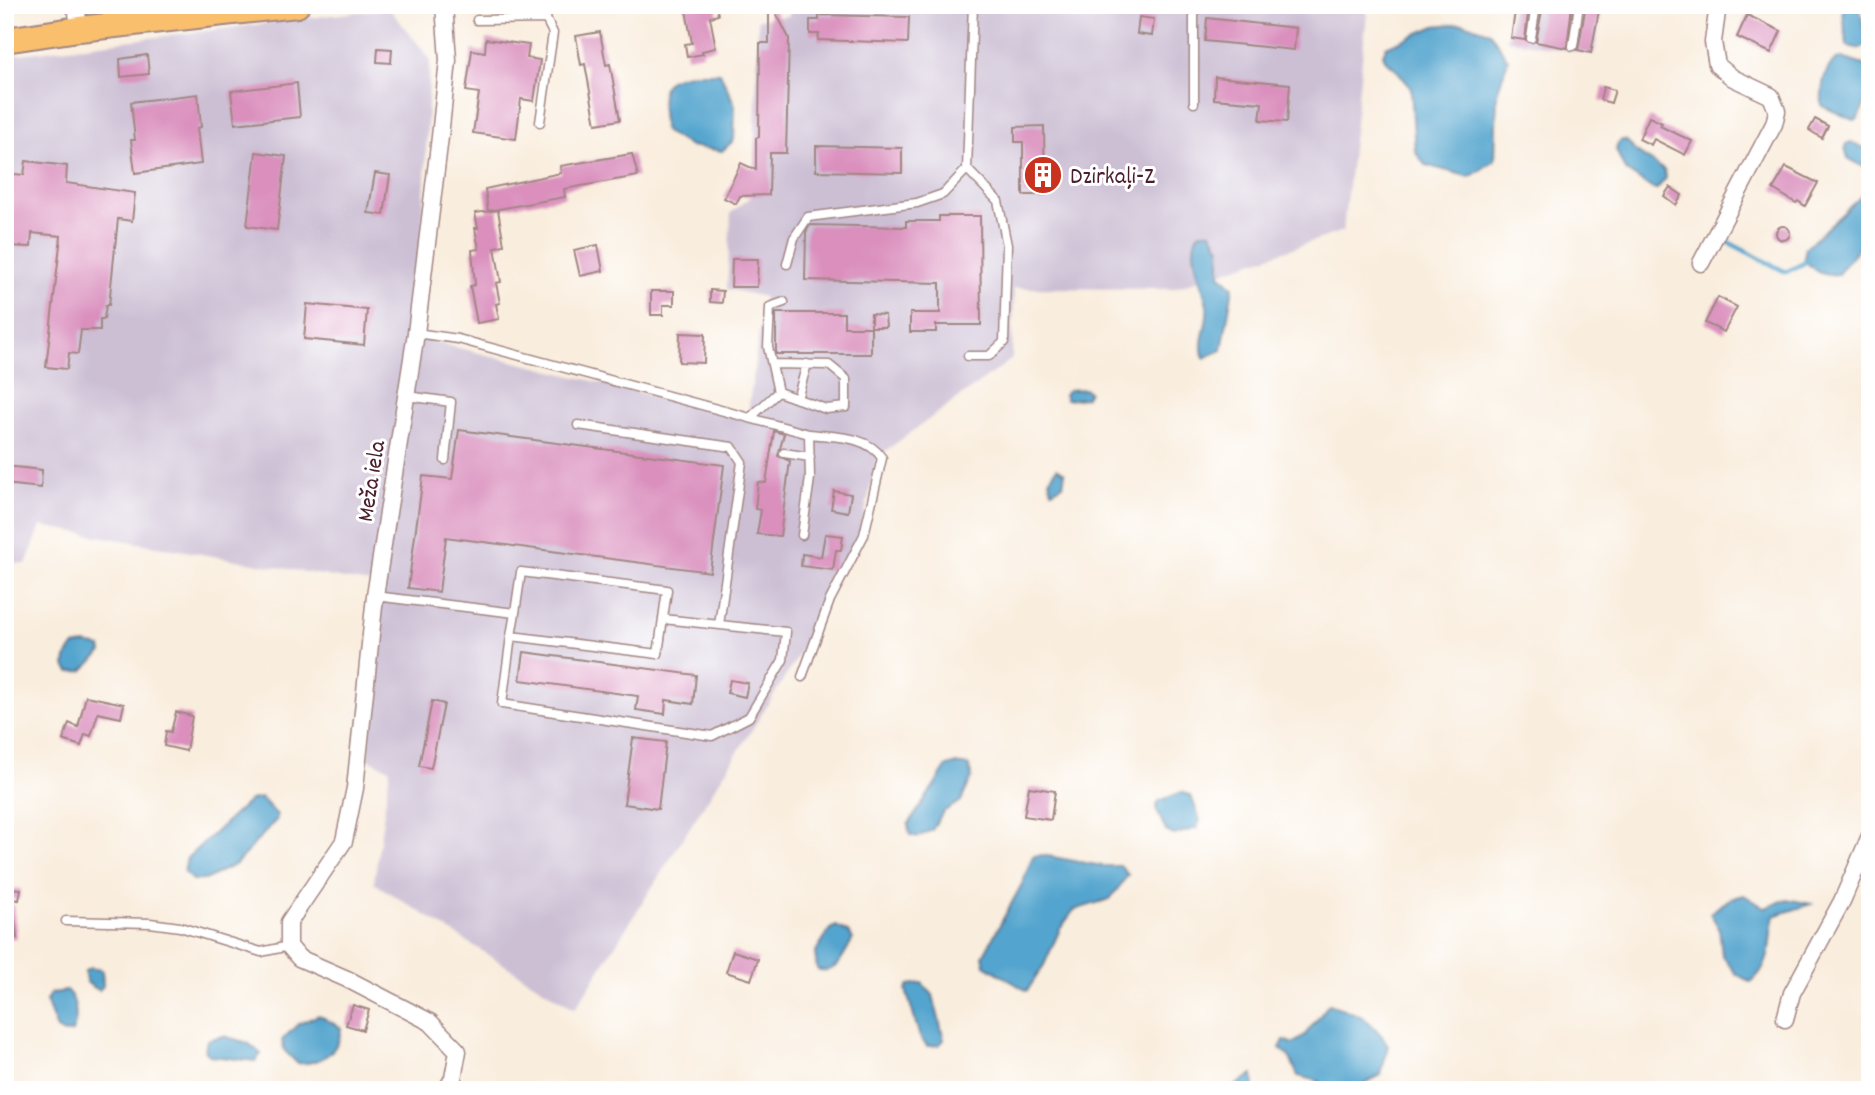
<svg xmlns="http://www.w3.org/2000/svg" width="1875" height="1095" viewBox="0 0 1875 1095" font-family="Dekko,sans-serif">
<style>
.industrial{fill:#ccbfd4}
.water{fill:#53a4ce;stroke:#4e627c;stroke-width:2}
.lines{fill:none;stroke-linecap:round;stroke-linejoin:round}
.stream{stroke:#53a4ce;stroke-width:4.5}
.building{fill:#da8fbd}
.lane-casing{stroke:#a28684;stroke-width:11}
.street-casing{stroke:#a28684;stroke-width:19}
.primary-casing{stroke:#a28684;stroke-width:28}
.path{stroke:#a28684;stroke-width:2.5;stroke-dasharray:5 5;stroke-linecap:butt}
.lane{stroke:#fff;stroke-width:8}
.street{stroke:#fff;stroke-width:16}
.primary{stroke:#f9bf6d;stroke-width:24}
.labels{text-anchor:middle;stroke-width:6;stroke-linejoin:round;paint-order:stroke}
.poi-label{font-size:24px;fill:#4a1f2b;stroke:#fff;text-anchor:start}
.street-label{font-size:24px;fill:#4a1f2b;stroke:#fff}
</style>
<rect width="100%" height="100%" fill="#fff"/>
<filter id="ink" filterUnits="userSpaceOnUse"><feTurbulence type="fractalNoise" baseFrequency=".0143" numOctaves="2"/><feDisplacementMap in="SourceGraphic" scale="14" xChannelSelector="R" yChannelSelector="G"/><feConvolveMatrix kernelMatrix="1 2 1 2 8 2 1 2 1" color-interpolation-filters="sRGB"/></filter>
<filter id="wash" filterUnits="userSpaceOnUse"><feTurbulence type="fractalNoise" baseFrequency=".00686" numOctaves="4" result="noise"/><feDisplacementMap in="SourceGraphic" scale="28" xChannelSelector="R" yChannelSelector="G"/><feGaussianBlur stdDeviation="1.57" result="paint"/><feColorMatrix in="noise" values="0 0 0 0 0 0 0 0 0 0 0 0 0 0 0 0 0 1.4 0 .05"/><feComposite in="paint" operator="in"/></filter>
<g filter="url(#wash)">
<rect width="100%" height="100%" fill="#f9eddd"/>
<path class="industrial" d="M789 5H1368L1343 231 1172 289 1014 288 1012 359 877 457 861 530 794 663 575 1009 374 883 390 769 368 759 379 585 41 526 26 564 5 562V56L389 8 430 59 418 338 747 419 764 297 727 289 731 213 753 195 758 19 789 16Z
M1512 5H1603L1594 55 1507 40Z"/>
<path class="water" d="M1842 5H1859L1867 44 1861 49 1847 46Z
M1463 23 1490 32 1508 60 1497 93 1495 160 1470 177 1425 165 1415 151 1411 88 1395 68 1386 61 1383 54 1386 47 1435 26Z
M1842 58 1870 67V93L1857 120H1853L1822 106C1821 89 1823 63 1842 58Z
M693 73H720L735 105 734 140 722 151 690 146 664 131C663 117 656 88 670 80 677 76 686 75 693 73Z
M1622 140 1627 141 1635 151 1664 170 1666 178 1657 189H1653L1625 170 1616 150 1618 143Z
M1852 143 1870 150V169H1867L1848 158 1845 148 1846 144Z
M1870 188V233L1838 274C1821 276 1813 272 1804 258L1806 247Z
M1200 232H1211L1220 248V274L1233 287 1222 350 1204 358C1197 340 1210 323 1207 305 1203 284 1185 247 1200 232Z
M1085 389 1089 392 1085 398 1066 400 1064 395 1068 390Z
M1057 468 1065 473 1063 485 1052 491 1049 480Z
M85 644 101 647 102 652 82 671 69 672 65 666 66 658 74 646Z
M954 764 969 766 972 777 961 801 943 812 932 830 918 837 910 835 908 825 947 766Z
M1182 792 1191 796 1200 820 1197 828 1174 835 1166 831 1156 808 1159 801Z
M261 798 277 815V819L236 864 205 880H193L184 872 187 858 250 800Z
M1042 855 1102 866H1121L1128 875 1110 899 1074 910 1060 929 1044 965 1027 991 985 965 983 956 1022 884 1033 856Z
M1744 895 1765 908 1787 899 1811 904 1774 916C1767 941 1775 962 1751 982L1736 974 1722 955 1719 928 1710 913 1730 899Z
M836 926 848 932 853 939C844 953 837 977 817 969L815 953 830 929Z
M90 968 102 970 103 986 99 990C89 985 84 983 85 971Z
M922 983 933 995 944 1040 939 1045 927 1046 920 1037 906 990 909 985Z
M67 991C77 1000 78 1020 72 1032L64 1033 57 1029 46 1001 51 993Z
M1329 1004C1359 1014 1370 1017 1388 1045L1381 1075 1365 1083 1371 1090H1306L1319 1081 1298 1076 1290 1058 1280 1048 1284 1040 1293 1044 1305 1035Z
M319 1015 341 1028C340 1052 319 1065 297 1063L284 1050 282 1040 298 1024Z
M223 1036 248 1043 261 1054 255 1061 211 1056 205 1051 207 1040Z
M1253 1074 1254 1090H1229Z"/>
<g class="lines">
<path class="stream" d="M1730 224 1725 236 1728 242 1786 272 1806 262"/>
</g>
<g id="blocks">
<path class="building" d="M685 5H716L718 15 710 17 716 48 702 51 703 54 687 57 685 44 692 43Z
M769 5H772L789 38 786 153H770L769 195 740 196 736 204 724 198 741 163 756 170V138L759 137 760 43H769Z
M1516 5H1529L1525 40 1511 38Z
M1543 5H1572L1567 48 1536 42Z
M1586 5H1600L1591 53 1578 50Z
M819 15 909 17 908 43 818 40 819 34H810V20H819Z
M1747 15 1781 31 1771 53 1737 37Z
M1139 17 1154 19 1152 36 1137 34Z
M1207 18 1296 28 1294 50 1205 41Z
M600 32 606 65 610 64 620 120 596 124 585 64 581 65 576 36Z
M486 39 529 45 527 58 540 60 534 101 521 99 516 139 473 133 479 93 466 91 472 50 485 52Z
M378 48 392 49 391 63 377 62Z
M147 55 149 74 121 77 120 59Z
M1215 77 1290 84 1287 122 1260 120 1262 103 1214 99Z
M297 83 300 117 235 124 231 91Z
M1603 87 1615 90 1611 103 1600 100Z
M198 94 201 127 197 128 201 164 135 173 131 140H135L131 102Z
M1649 117 1662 123 1660 126 1692 141 1685 155 1654 139 1651 145 1639 139Z
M1815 119 1828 126 1822 138 1809 130Z
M1044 126 1045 195H1023V142H1015V127Z
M816 146 902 148V173L816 171Z
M256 152 286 156 277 230 247 226Z
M632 154 638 176 564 189 565 197 488 211 485 189 561 173 560 166Z
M26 161 67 166 66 183 135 193 132 221 118 219 109 305H106L104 319H100V330H81L78 354 69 353 67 369 46 367 61 236 32 233 31 247 5 246V173L24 175Z
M1786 167 1818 183 1805 206 1798 201 1796 203 1773 189Z
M375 173 390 175 384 215 368 213Z
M1670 187 1682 195 1676 205 1664 196Z
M498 210 504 245 495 247 501 282 496 283 500 303 496 304 499 319 477 323 470 286 475 285 472 250 479 249 475 228H478L475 213Z
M939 216H980L981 325H936V332H910V313H940V283L805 280 806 232 810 225 906 227V221H939Z
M1776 233a7 7 0 1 1 14 0a7 7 0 1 1-14 0Z
M598 245 603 271 580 276 574 250Z
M732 259H758L757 287H731Z
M710 290 723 291 722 303 710 302Z
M651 291H674V305H663V315H651Z
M1718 297 1737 307 1724 332 1705 323Z
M307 304 367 310 364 345 304 339Z
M776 313H844V327H871V354H776Z
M871 314 885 315 886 327H871Z
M680 333 705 334 704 363 679 362Z
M459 430 724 465 710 572 446 537 439 592 408 588 423 476 452 479Z
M774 431 784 434 778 456 790 461 780 536 757 534 761 510 755 509 758 482 766 483Z
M5 466 42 470 41 488 5 484Z
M834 491 851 494 848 512 831 509Z
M825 534 843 536 841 550H836L833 570 801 566 802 554 821 557Z
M524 652 696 675 693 704 666 700 665 714 636 710 638 696 520 680Z
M730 680 748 683 745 697 727 693Z
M86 696 124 704 121 718 98 713 91 736 85 734 81 746 63 740 69 723 78 727Z
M432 701 444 704 431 768 419 766Z
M176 712 192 716 186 751 164 746 166 731 171 732Z
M633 738 666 742 658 809 624 804Z
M1029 787 1055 791 1051 820 1024 816Z
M5 888 21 889 19 900 5 898Z
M13 904 17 938 5 939V905Z
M733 951 758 959 751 980 726 972Z
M353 1005 369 1010 363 1030 346 1025Z"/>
</g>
</g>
<g filter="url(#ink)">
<use href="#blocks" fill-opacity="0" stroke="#a28684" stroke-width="2"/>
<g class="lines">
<g class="lane-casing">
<path id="lane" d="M62 5 77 12
M1183 5 1194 9V103
M477 20 546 19 548 5
M1531 38 1536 5
M1573 46 1579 5
M540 122 553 33 546 19
M787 264 794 238 808 217 917 203 943 194 967 169
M416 333 458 339 809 434C834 437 867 435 882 458L864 535 830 600 802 677
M968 356H989L1004 342 1007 245 998 201 967 169 973 5
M772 364 829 365 846 379V407L826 409 778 392
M407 396 451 402 445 460
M797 399 807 364
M750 418 778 392 768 347 770 307 784 302
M578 425 732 447 742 462 719 625
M784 453 810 457
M802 535 810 478 809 434
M375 596 515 613 521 572 667 590 658 654 511 636 515 613
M511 636 502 704 712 736 749 717 783 660 786 632 663 619
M66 921 150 923 180 927 261 952 289 946"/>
</g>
<g class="street-casing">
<path id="street" d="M444 5 448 60 440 137 416 333 375 596 355 788 344 841 289 922V946L299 958 347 979 430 1022 458 1051 453 1078 446 1090
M79 29 77 12 81 5
M1701 263 1774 124 1777 111 1771 96 1733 78 1717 65 1713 42 1718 5
M1785 1019 1792 993 1842 901 1870 836"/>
</g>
<g class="primary-casing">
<path id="primary" d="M5 40 79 29 297 5"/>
</g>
<path class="path" d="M376 5V7"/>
<use href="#lane" class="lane"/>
<use href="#street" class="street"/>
<use href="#primary" class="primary"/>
</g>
</g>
<defs>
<g id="building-disc" transform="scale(2.0125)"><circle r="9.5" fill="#c8321e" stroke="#fff"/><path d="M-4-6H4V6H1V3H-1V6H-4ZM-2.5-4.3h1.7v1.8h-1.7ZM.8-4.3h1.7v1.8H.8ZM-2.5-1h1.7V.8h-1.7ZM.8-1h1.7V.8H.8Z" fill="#fff"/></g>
</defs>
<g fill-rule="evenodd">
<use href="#building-disc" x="1043" y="175"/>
</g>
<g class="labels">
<g class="poi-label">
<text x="1070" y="183">Dzirkaļi-Z</text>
</g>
<g class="street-label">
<text transform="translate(370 481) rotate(-81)" y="8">Meža iela</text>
</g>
</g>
<rect width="1875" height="1095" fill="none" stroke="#fff" stroke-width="28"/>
</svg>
